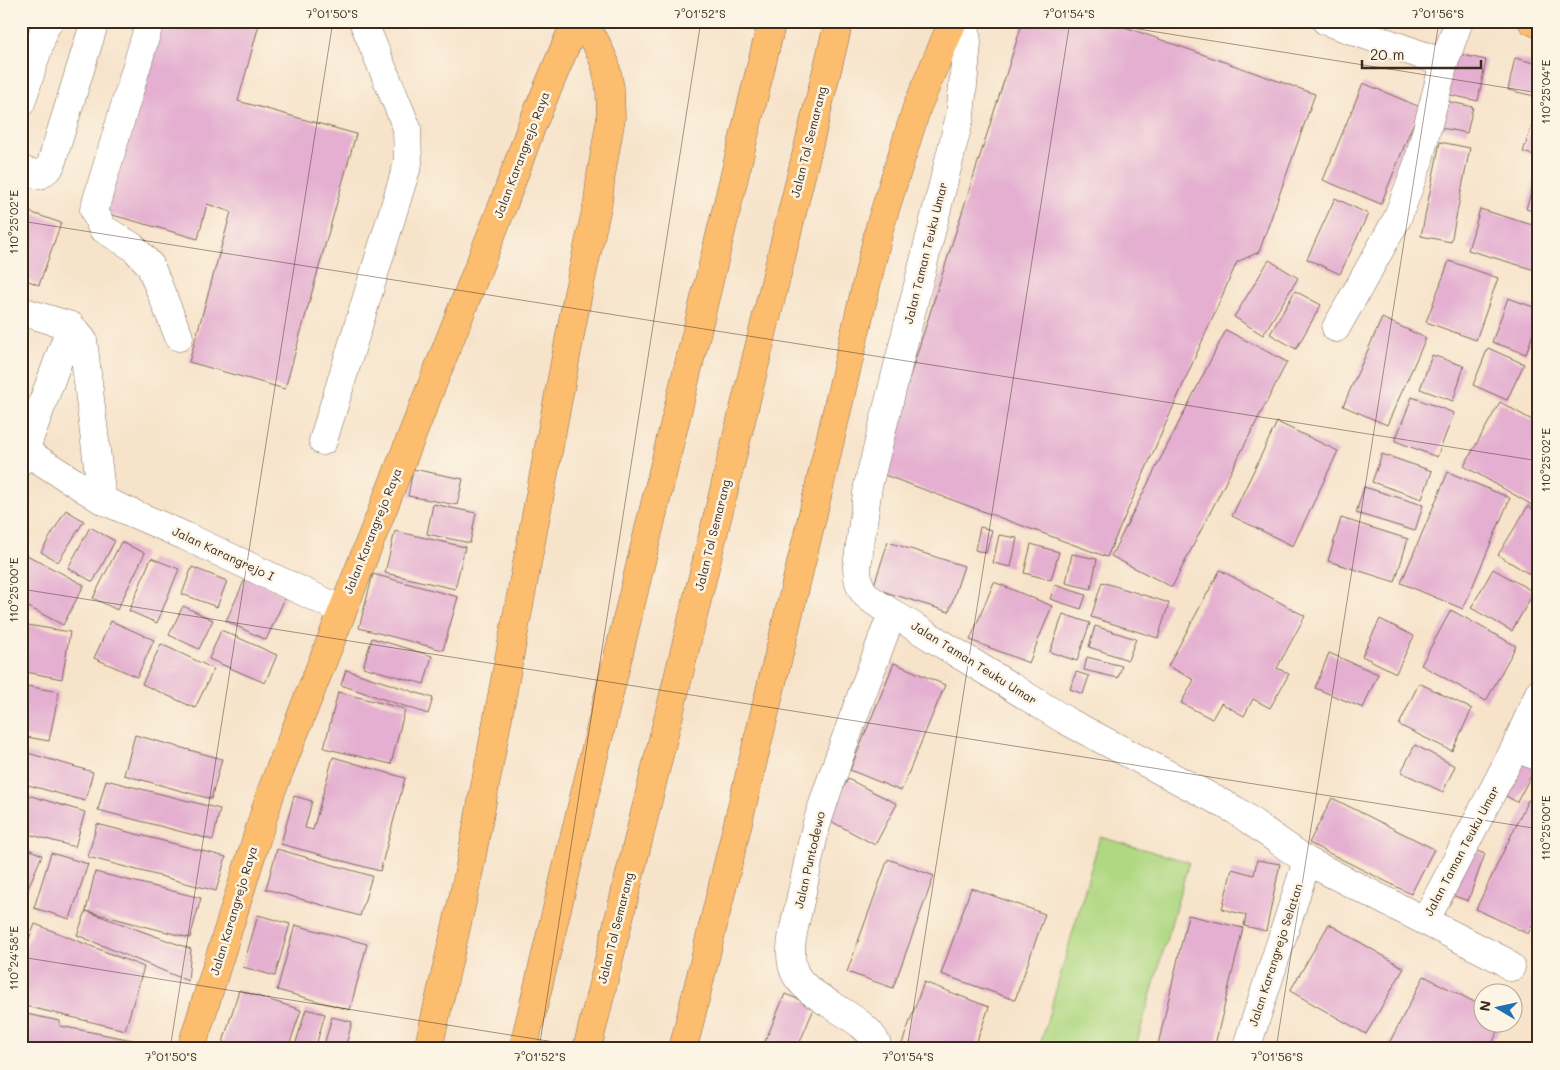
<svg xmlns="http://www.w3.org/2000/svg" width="1560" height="1070" viewBox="0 0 1560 1070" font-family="Mali,sans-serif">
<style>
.green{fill:#b0d883;stroke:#768150}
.building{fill:#e4afd0}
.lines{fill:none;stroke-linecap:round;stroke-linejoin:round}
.minor-casing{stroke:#7d6b5a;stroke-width:29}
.major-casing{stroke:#7d6b5a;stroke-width:29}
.highway-casing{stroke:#7d6b5a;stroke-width:29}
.minor{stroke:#fff;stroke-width:28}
.major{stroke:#fcbd6e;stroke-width:28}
.highway{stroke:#fcbd6e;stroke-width:28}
.ticks{fill:none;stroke:#3b2a1e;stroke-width:1;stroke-opacity:0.45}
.labels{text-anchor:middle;stroke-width:5;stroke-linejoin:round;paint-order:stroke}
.street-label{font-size:12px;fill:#3b2a1e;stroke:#fcf5e5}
.neatline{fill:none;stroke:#3b2a1e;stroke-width:2}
.ticks-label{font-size:12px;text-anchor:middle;fill:#3b2a1e}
</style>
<rect width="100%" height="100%" fill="#fcf5e5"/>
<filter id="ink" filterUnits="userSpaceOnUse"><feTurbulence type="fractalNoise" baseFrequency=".02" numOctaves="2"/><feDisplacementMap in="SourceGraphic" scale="10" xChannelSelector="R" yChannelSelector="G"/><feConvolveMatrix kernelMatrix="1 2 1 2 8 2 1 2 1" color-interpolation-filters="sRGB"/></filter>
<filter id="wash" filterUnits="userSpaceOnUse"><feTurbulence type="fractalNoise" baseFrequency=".0096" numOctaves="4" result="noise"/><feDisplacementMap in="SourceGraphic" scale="20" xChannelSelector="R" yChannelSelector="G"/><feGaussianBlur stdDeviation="1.12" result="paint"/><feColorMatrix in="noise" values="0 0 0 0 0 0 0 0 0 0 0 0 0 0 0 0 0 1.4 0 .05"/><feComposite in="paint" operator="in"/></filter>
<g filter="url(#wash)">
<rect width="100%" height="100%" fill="#f7e3ca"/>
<path class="green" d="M1100 837 1189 862 1135 1049H1039Z"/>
<g id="blocks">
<path class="building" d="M155 21H260L238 101 356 134 285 389 189 362 231 212 207 204 198 239 102 212Z
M1023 21H1108L1315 94 1259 252 1237 262 1107 557 879 473Z
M1454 53 1486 60 1478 101 1446 94Z
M1515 58 1539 64V97L1508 90Z
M1363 83 1420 107 1381 204 1323 180Z
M1442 100 1473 107 1467 133 1437 127Z
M1539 104V157L1523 152Z
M1440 142 1470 148 1451 242 1421 236Z
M1539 166V213L1526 209Z
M1335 198 1368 214 1340 274 1307 259Z
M21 209 61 223 39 285 21 278Z
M1480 209 1539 227V256L1535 270 1468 250Z
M1269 260 1298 278 1263 335 1234 317Z
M1449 261 1498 278 1476 340 1426 322Z
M1295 291 1321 305 1296 349 1270 334Z
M1508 298 1539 309V316L1526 354 1492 342Z
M1382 318 1426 338 1387 425 1343 406Z
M1226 330 1287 362 1172 587 1111 556Z
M1488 348 1524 364 1507 400 1473 385Z
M1432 355 1464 366 1453 401 1420 389Z
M1412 397 1454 413 1437 457 1395 441Z
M1500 402 1539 424V509L1464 466Z
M1277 422 1338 451 1293 546 1232 516Z
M1382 454 1432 471 1422 499 1372 482Z
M413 469 463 479 457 505 408 496Z
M1448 472 1510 498 1463 609 1401 583Z
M1364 487 1423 505 1415 531 1356 513Z
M433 504 476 513 470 543 427 534Z
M1528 506 1539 513V580L1498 555Z
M66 510 84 521 58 562 41 552Z
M1341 518 1408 539 1395 582 1328 561Z
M90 527 115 541 93 582 68 568Z
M980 527 992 530 986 553 975 550Z
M395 531 465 547 455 589 385 573Z
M999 535 1017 538 1011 567 993 563Z
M121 542 145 553 117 610 93 598Z
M888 542 964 566 949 612 873 588Z
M1031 544 1059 552 1051 580 1024 573Z
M21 552 84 585 63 625 21 603Z
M1072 554 1097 559 1091 589 1066 583Z
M151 558 179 569 157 623 129 611Z
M192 567 227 581 217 607 182 594Z
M1493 569 1534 592 1512 631 1471 608Z
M1220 570 1305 616 1277 668 1289 674 1270 708 1253 699 1244 716 1221 703 1212 719 1181 703 1194 680 1168 666Z
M373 574 458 597 443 650 359 628Z
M246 577 286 596 266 640 226 621Z
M994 582 1052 606 1029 663 970 640Z
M1102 582 1169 603 1158 638 1091 617Z
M1055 585 1086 595 1081 609 1050 599Z
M183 606 213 620 199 649 169 635Z
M1451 610 1516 646 1486 701 1421 665Z
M1063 614 1090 623 1077 661 1050 652Z
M1380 619 1414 636 1396 673 1362 656Z
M111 621 154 640 137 677 94 658Z
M21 624 70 632 62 679 21 671Z
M1095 626 1136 639 1128 660 1089 647Z
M221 630 277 655 265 683 209 659Z
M372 638 432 656 424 684 363 667Z
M161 644 214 669 195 708 142 684Z
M1329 653 1378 674 1363 708 1315 688Z
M1087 657 1122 666 1118 678 1084 670Z
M894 663 945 685 901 791 850 770Z
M346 670 433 698 428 714 341 685Z
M1076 672 1089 676 1083 694 1070 689Z
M1419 683 1472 709 1452 751 1399 725Z
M21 685 59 692 49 741 21 736Z
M338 692 405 709 391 764 324 748Z
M135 735 222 759 211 799 124 775Z
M1415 745 1455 766 1443 792 1401 772Z
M21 751 93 772 85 801 21 783Z
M1515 754 1536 766 1517 802 1495 790Z
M333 757 405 778 380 871 281 844 294 796 312 801 305 828 313 830Z
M848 779 897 804 875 845 827 819Z
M106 780 220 809 213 840 98 810Z
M21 793 85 812 75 847 21 832Z
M1332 798 1434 849 1411 894 1309 843Z
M1528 800 1539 806V911L1528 934 1476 909Z
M97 824 226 857 216 891 88 857Z
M21 846 42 855 21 905Z
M1466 847 1485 854 1468 901 1449 894Z
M277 849 372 876 360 916 266 889Z
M51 853 88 864 70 919 34 908Z
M888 859 934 876 893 988 847 972Z
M1257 860 1280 864 1266 931 1244 926 1246 915 1222 909 1232 869 1254 875Z
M95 872 201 898 190 938 86 911Z
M971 888 1045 914 1015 1000 941 974Z
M86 911 191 949 188 981 77 935Z
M258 915 290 924 275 976 243 967Z
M1188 915 1243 928 1214 1049H1157Z
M35 924 144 967 125 1030 21 1005V959Z
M1329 924 1404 968 1366 1034 1290 991Z
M295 925 367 944 350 1010 277 990Z
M1424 976 1482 1006V1022H1503L1489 1049H1386Z
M924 982 989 1007 974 1049H900Z
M239 990 301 1010 288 1049H221Z
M785 994 815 1006 797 1049H762Z
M306 1009 325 1014 315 1049H294Z
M21 1013 60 1021V1026L143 1042 142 1049H21Z
M332 1017 352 1022 345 1049H323Z"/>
</g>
</g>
<g filter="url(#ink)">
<use href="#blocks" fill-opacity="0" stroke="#7d6b5a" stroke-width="1"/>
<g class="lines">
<g class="minor-casing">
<path id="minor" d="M150 21 94 210 102 228 133 247 150 265 179 337
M965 21 967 43 960 116 868 486 857 567C857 596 871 599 892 613L1065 720 1235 810 1307 861 1425 921 1515 748
M1326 21 1444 63
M21 103 45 27 50 21
M21 170 40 175 50 167 95 21
M21 311 71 326 21 461
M71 326 83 340 102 500
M1336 328 1397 219 1418 163 1444 63 1459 21
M323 441 408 163 407 128 363 21
M25 451 102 500 185 536 342 610
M1539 693 1515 748 1539 757
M1425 921 1504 961 1511 967
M878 1049C873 1017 804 1000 794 971 786 949 796 922 800 901 806 875 810 848 817 823 839 752 867 682 892 613
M1246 1049 1307 861"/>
</g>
<g class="major-casing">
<path id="major" d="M191 1049 271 792 503 205 532 125 576 21"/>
</g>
<g class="highway-casing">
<path id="highway" d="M1532 21 1539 24
M428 1049 468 876 578 293 598 202 601 175 611 118 610 88 605 63 596 43 577 21
M523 1049 772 21
M587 1049 839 21
M683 1049 811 522 880 226 917 107 953 21"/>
</g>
<use href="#minor" class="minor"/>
<use href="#major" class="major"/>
<use href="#highway" class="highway"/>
</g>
</g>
<path class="ticks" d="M1088 21 1539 93M21 221 1539 461M21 589 1539 829M21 957 598 1049M170 1049 333 21M539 1049 701 21M907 1049 1070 21M1276 1049 1439 21"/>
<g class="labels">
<g class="street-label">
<text transform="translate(809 142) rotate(-76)" y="4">Jalan Tol Semarang</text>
<text transform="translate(522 155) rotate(-69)" y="4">Jalan Karangrejo Raya</text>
<text transform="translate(926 253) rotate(-76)" y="4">Jalan Taman Teuku Umar</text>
<text transform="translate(373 531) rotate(-68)" y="4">Jalan Karangrejo Raya</text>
<text transform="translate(713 535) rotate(-76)" y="4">Jalan Tol Semarang</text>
<text transform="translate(223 554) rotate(25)" y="4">Jalan Karangrejo I</text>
<text transform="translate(974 663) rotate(32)" y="4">Jalan Taman Teuku Umar</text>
<text transform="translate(1462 851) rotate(-62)" y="4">Jalan Taman Teuku Umar</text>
<text transform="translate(810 860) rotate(-77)" y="4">Jalan Puntodewo</text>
<text transform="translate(234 911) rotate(-73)" y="4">Jalan Karangrejo Raya</text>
<text transform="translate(616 928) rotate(-76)" y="4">Jalan Tol Semarang</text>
<text transform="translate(1276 955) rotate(-72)" y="4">Jalan Karangrejo Selatan</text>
</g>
</g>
<rect width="1560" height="1070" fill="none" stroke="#fcf5e5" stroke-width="55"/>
<g transform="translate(1498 1008) rotate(279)"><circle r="24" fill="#fcf5e5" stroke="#afa495"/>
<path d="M0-4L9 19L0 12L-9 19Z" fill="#1f6fb2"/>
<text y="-8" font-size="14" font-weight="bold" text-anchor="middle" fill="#3b2a1e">N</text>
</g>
<path d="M1362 60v8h119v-8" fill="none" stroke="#3b2a1e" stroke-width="2.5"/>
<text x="1370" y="60" font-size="15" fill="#3b2a1e" stroke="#fcf5e5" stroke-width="4" paint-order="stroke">20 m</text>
<rect x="28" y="28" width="1504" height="1014" class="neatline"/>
<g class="ticks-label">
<text x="332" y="18">7°01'50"S</text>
<text x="700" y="18">7°01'52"S</text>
<text x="1069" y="18">7°01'54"S</text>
<text x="1438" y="18">7°01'56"S</text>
<text transform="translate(1546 92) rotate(-90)" y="4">110°25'04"E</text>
<text transform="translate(14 222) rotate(-90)" y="4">110°25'02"E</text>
<text transform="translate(1546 460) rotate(-90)" y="4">110°25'02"E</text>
<text transform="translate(14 590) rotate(-90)" y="4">110°25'00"E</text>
<text transform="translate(1546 828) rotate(-90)" y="4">110°25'00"E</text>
<text transform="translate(14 958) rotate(-90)" y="4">110°24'58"E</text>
<text x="171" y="1061">7°01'50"S</text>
<text x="540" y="1061">7°01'52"S</text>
<text x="908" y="1061">7°01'54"S</text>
<text x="1277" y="1061">7°01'56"S</text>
</g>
</svg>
